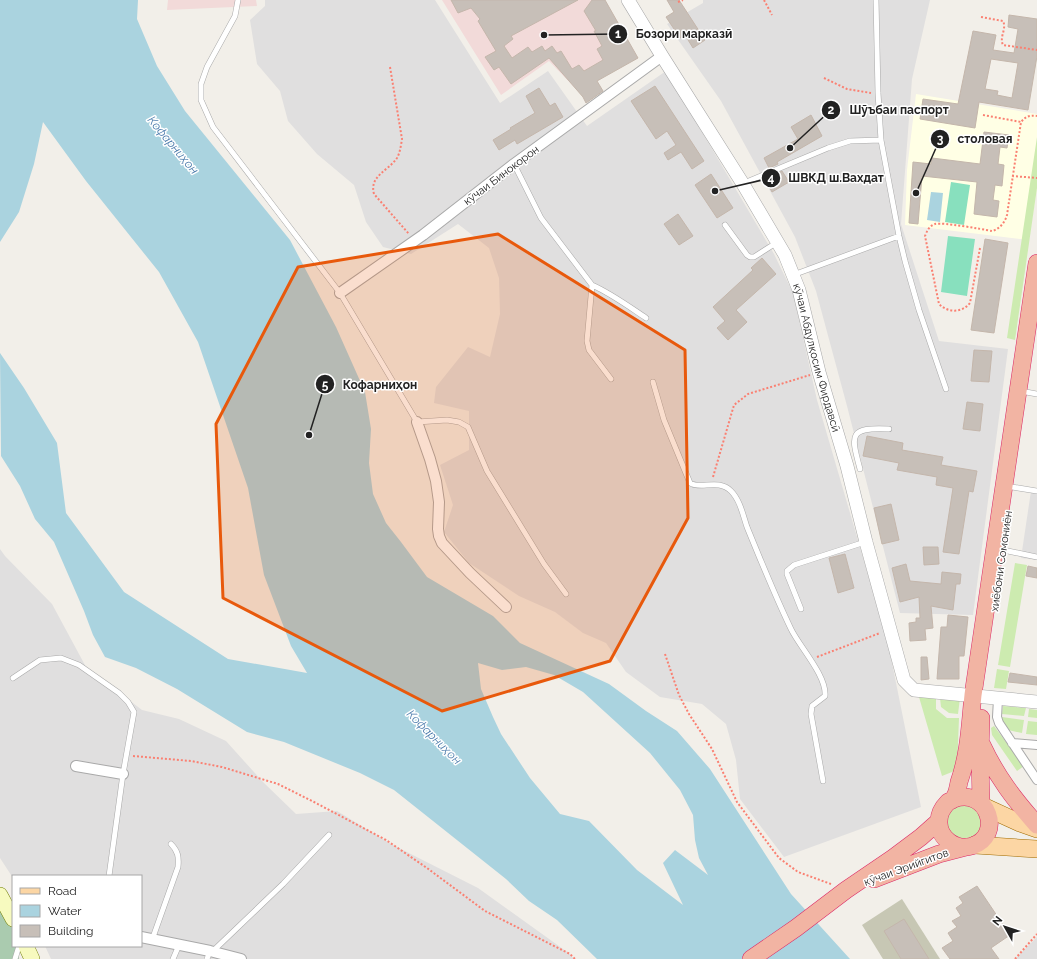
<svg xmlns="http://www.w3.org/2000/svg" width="1037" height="959" viewBox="0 0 1037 959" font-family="Raleway,sans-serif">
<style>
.residential{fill:#e0dfdf}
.commercial{fill:#f2dad9}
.education{fill:#ffffe5}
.construction{fill:#c7c7b4}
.grass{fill:#cdebb0}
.cemetery{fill:#aacbaf}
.pitch{fill:#88e0be}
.water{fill:#aad3df;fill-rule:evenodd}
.building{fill:#c7bfb8;stroke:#c4b6ab;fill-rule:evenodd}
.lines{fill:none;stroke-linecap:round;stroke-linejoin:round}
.service-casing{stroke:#a9a9a9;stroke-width:6}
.pedestrian-casing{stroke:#a9a9a9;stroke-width:10}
.minor-casing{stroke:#a9a9a9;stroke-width:12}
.tertiary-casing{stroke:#a9a9a9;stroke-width:14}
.secondary-casing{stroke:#707d05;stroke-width:16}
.primary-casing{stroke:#a06b00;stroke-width:18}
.trunk-casing{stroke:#dc2a67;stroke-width:18}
.path{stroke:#fa8072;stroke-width:2;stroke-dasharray:2 2;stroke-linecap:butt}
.service{stroke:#fff;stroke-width:5}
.pedestrian{stroke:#fff;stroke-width:8}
.minor{stroke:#fff;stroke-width:10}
.tertiary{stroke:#fff;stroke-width:13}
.secondary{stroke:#f7fabf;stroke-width:15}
.primary{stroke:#fcd6a4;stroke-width:17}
.trunk{stroke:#f2b4a3;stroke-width:17}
.marked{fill:#e8590c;fill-opacity:0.2;stroke:#e8590c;stroke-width:3;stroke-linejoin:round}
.labels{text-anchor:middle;stroke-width:3;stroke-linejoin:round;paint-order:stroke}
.street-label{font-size:11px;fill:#222;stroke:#fff}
.water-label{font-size:12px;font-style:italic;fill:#4a7aab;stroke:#fff}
.leader{fill:none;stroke:#222;stroke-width:1.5}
.callout-dot{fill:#222;stroke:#fff;stroke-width:1.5}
.mark-label{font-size:12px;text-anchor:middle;font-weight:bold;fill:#fff}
.callout-label{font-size:12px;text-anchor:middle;font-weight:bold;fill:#222;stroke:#fff;stroke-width:3;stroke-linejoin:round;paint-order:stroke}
</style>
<rect width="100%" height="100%" fill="#f2efe9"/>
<path class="residential" d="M265 0H435L500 103 548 71 587 126 666 71 774 254 793 293 817 400 888 643 921 807 784 857 740 799 736 760 726 724 702 704 660 697 626 672 606 643 583 633 555 612 519 596 469 563 444 532 453 505 440 465 469 450V411L434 403 436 387 468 347 490 357 500 314 499 278 489 248 458 224 411 254 383 247 366 222 354 185 317 154 288 121 280 91 257 64 250 20 265 6Z
M703 0H930L912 79 901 224 939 341 1008 349 973 615 900 613 847 406 816 291 795 237 721 101 667 24 703 3Z
M1031 491 1037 493V560L1021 558Z
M0 549 5 556 52 604 86 667 142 710 179 719 226 741 262 781 296 814 337 811 391 844 478 888 570 954 574 959H51L45 946H141V876H13V878L0 858Z
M1037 937V959H1015Z"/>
<path class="commercial" d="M168 0H256L257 6 167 10Z
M442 0H605L638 58 611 72 579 92 549 61 501 95Z"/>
<path class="education" d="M916 94 1037 114V188L1029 240 905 225 907 170Z"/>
<path class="construction" d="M902 899 940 959H883L862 925Z"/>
<path class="grass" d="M1037 137V188L1015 340 1007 338Z
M1015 563 1027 565 1010 667 998 665Z
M997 669 1009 671 1006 689 994 688Z
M919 697H936V709L947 718H959L957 770 942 776Z
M940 698H960L958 714 949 713 941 707Z
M1003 706 1026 708 1024 716 1002 714Z
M1029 709 1037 710V718L1028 717Z
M1002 717 1024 720 1022 733 1008 730 1003 723Z
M1028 721 1037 722V735L1026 734Z
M994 726 1024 766 1017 771 992 735 991 728Z
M952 805 978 806 983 831 967 842 949 836 944 816Z"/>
<path class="cemetery" d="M0 901 13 926V946H16L19 959H0Z"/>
<path class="pitch" d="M951 182 970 185 964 225 945 222Z
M948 236 975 239 967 296 941 292Z"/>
<path class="water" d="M0 0H138L137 19 157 66 185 111 290 240 336 327 365 392 371 429 369 463 373 494 386 523 401 542 427 577 493 616 520 643 609 684 646 711 677 731 710 769 791 894 850 959H597L557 920 529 901 506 879 394 790 360 773 284 742 247 732 177 689 136 668 105 657 93 635 84 611 54 542 35 519 20 486 1 456 0 353 24 388 57 443 66 513 124 592 228 659 307 673 291 646 264 575 248 488 198 342 159 272 86 181 43 122 34 164 19 212 0 242ZM478 663 502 670 526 667 554 675 583 692 650 753 680 790 693 815 695 840 699 858 708 875 675 850 663 863 683 905 637 870 589 821 560 814 530 778 501 734 493 717 481 689Z
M931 192 943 193 940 222 927 220Z"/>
<path class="building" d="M451 0H578L511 36 513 39 504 46 512 58 528 47 532 52 542 46 545 51 552 46 557 53 561 51 572 69 579 65 584 71 603 60 597 49 602 46 594 31H596L584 11 592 0H605L638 58 597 81 603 91 586 103 583 97 549 58 511 84 499 67 494 70 485 57 496 51 478 21 480 19 471 8 458 13Z
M667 0H679L705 40 693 48 685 35 680 38 666 17 674 12Z
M1009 15 1037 19V56L1028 110 979 102 975 128 920 119 923 99 958 104 973 31 996 35 993 50 1014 53 1018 29 1008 27ZM991 59 1018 63 1012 98 997 95 998 91 985 89Z
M655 86 704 161 692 169 681 152 668 160 664 153 676 145 667 131 656 139 631 101Z
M539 88 550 106 555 103 563 117 517 144 515 140 499 150 493 140 511 129 510 128 535 113 526 96Z
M811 115 822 136 777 162 778 164 769 168 764 158 798 139 791 127Z
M984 132 1009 135 1007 148 1000 147 998 164 1004 165 1002 186 995 185 993 200 999 201 997 217 974 214 977 182 922 176 918 224 909 223 913 162 931 164 932 158 980 164Z
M782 171 789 182 772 192 765 179Z
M711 174 733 208 717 218 695 185Z
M678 214 693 236 679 245 664 224Z
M985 239 1008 243 994 333 971 330Z
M762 258 776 274 736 310 747 322 728 340 717 328 725 321 713 307 753 270 751 268Z
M974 350 992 351 989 382 971 381Z
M967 402 983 404 980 431 963 429Z
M867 436 903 443 902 450 943 457 941 465 977 471 973 492 969 491 959 554 943 552 953 488 936 485 937 477 897 470 899 463 863 456Z
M891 504 899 540 882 544 874 508Z
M923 547H938L939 564 924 565Z
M845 554 854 588 838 593 829 558Z
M906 564 910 581 941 584 942 572 961 574 960 584H956L953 610 931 606 933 628 925 629 926 640 910 641 909 623 916 622V618H920L919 597 900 602 892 568Z
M1028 566 1037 568V578L1026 576Z
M948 615 968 617 964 656H959V679H937L941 627H947Z
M921 657H927L929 679 921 680Z
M1010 673 1037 677V685L1008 682Z
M977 886 1010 935 991 948 999 959H950L942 948 953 941 948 933 957 927 952 921 961 916 956 908 963 903 959 897Z
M904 919 929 959H901L884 931Z"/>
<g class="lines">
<g class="service-casing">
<path id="service" d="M238 0 235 16 207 67 201 84V100L213 127 340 293 417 422 447 420 459 422 468 427 487 471 544 564 566 594
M876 0 878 93 881 140 899 236 905 261 919 310 946 389
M514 164 541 218 592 285C612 294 628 306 646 318
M744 183 828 148 850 141 881 140
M725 225 747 255 750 257H754L776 243
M793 275 899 236
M592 285 587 341 589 350 611 379
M653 382 664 420 690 483C701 490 718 478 731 491 740 500 743 515 747 527 761 561 775 596 791 629 799 646 827 676 825 696L812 706 811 714 823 781
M1026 392 1037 394
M860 469C851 435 848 427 889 429
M1012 487 1037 491
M1003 550 1037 557
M801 609 787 574V571L794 565 865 542
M13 678 40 660 61 658 79 665 119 693 128 702 134 712 123 774 109 876
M152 940 178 867C179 857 178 851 171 844
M213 951 283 884 329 835
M15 959 19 946
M173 959 179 945
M207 959 210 951"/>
</g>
<g class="pedestrian-casing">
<path id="pedestrian" d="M998 699 997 717 999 723 1037 780
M1012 743 1037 745"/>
</g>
<g class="minor-casing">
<path id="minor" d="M340 293 423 235 514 164 662 56
M417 422 430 459 436 481 439 502 438 529 439 536 442 543 470 573 506 607
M76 766 123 774
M141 937 210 951 241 959"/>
</g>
<g class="tertiary-casing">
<g id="tertiary">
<path id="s1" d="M628 0 662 56 743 184 785 255 799 290 819 372 847 466 866 542 904 680 914 690 1037 702"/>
</g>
</g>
<g class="secondary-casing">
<path id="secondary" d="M0 895 13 919
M26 946 32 959"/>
</g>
<g class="primary-casing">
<path id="primary" d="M985 807 1020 823 1037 829
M975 845 1037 849"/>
</g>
<g class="trunk-casing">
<path id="trunk" d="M981 718 980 757 981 803
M982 745C997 777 1014 799 1037 825
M954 799C988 787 1004 836 972 846 956 851 938 838 939 821 939 814 943 807 948 802 950 801 952 801 953 799 957 795 958 787 959 782 969 754 970 724 973 695L1037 263
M874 879 939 854 966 847
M751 959 796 928 846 890 893 858 921 837 939 821"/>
</g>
<path class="path" d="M764 0 772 15
M678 2 683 0
M981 17 1003 21C1007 29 999 37 1003 45L1037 50
M390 67 402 139C401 145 400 153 397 158 388 171 369 176 374 194L409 234
M824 78 847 89 871 93
M983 115 1021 122
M1012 176 1037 178
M980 248 970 303C962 313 948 313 939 304L925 236C927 231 929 226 935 224 943 222 981 229 992 231 1000 229 1005 222 1007 215L1021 122C1026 116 1030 115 1037 116
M713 477 734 405 748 394 810 375
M665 654 679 695 689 714 712 749 737 802 779 858 798 872 831 884
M817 657 880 633
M133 756 191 761 222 767 278 784 314 802 386 840 427 868 485 911 570 954 575 959
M1015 959 1037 934"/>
<use href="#service" class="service"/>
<use href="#pedestrian" class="pedestrian"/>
<use href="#minor" class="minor"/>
<use href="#tertiary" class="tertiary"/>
<use href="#secondary" class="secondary"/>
<use href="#primary" class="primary"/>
<use href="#trunk" class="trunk"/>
</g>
<path class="marked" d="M498 234 685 350 688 518 610 661 442 711 223 598 216 424 298 267Z"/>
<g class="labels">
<g class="street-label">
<text transform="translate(501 175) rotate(-37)" y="4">кӯчаи Бинокорон</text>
<text dy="4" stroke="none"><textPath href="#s1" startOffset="407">кӯчаи Абдулқосим Фирдавсӣ</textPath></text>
<text transform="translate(1001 561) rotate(-82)" y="4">хиёбони Сомониён</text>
<text transform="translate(906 867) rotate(-20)" y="4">кӯчаи Эрийгитов</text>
</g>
<g class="water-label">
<text transform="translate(173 145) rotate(50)" y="4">Кофарниҳон</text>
<text transform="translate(434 737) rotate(45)" y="4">Кофарниҳон</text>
</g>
</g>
<path class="leader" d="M544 35L618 34M790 148L831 110M916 193L940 139M715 191L771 178M309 435L325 384"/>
<g class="callout-dot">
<circle cx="544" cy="35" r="4"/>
<circle cx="790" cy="148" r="4"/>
<circle cx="916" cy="193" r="4"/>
<circle cx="715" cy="191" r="4"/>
<circle cx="309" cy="435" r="4"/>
<circle cx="618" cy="34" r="10"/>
<circle cx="831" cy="110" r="10"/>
<circle cx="940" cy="139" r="10"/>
<circle cx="771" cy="178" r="10"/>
<circle cx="325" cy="384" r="10"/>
</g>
<g class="mark-label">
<text x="618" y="38">1</text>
<text x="831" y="114">2</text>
<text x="940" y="143">3</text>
<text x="771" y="182">4</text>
<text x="325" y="389">5</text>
</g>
<g class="callout-label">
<text x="684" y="38">Бозори марказӣ</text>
<text x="899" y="114">Шӯъбаи паспорт</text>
<text x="985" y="143">столовая</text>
<text x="836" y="182">ШВКД ш.Вахдат</text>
<text x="380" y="389">Кофарниҳон</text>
</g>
<rect x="12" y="875" width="130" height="72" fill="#ffffff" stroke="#a7a7a7"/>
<rect x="20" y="888" width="20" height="6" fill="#fcd6a4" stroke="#a7a7a7"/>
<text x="48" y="895" font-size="12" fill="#222222">Road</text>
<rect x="20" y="905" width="20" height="12" fill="#aad3df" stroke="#a7a7a7"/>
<text x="48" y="915" font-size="12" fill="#222222">Water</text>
<rect x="20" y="925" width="20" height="12" fill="#c7bfb8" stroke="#a7a7a7"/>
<text x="48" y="935" font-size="12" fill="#222222">Building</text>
<g transform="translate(1005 927) rotate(309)" stroke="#ffffff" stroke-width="3" paint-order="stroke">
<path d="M0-3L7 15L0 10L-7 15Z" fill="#222222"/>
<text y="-6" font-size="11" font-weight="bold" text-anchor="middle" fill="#222222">N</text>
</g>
</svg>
